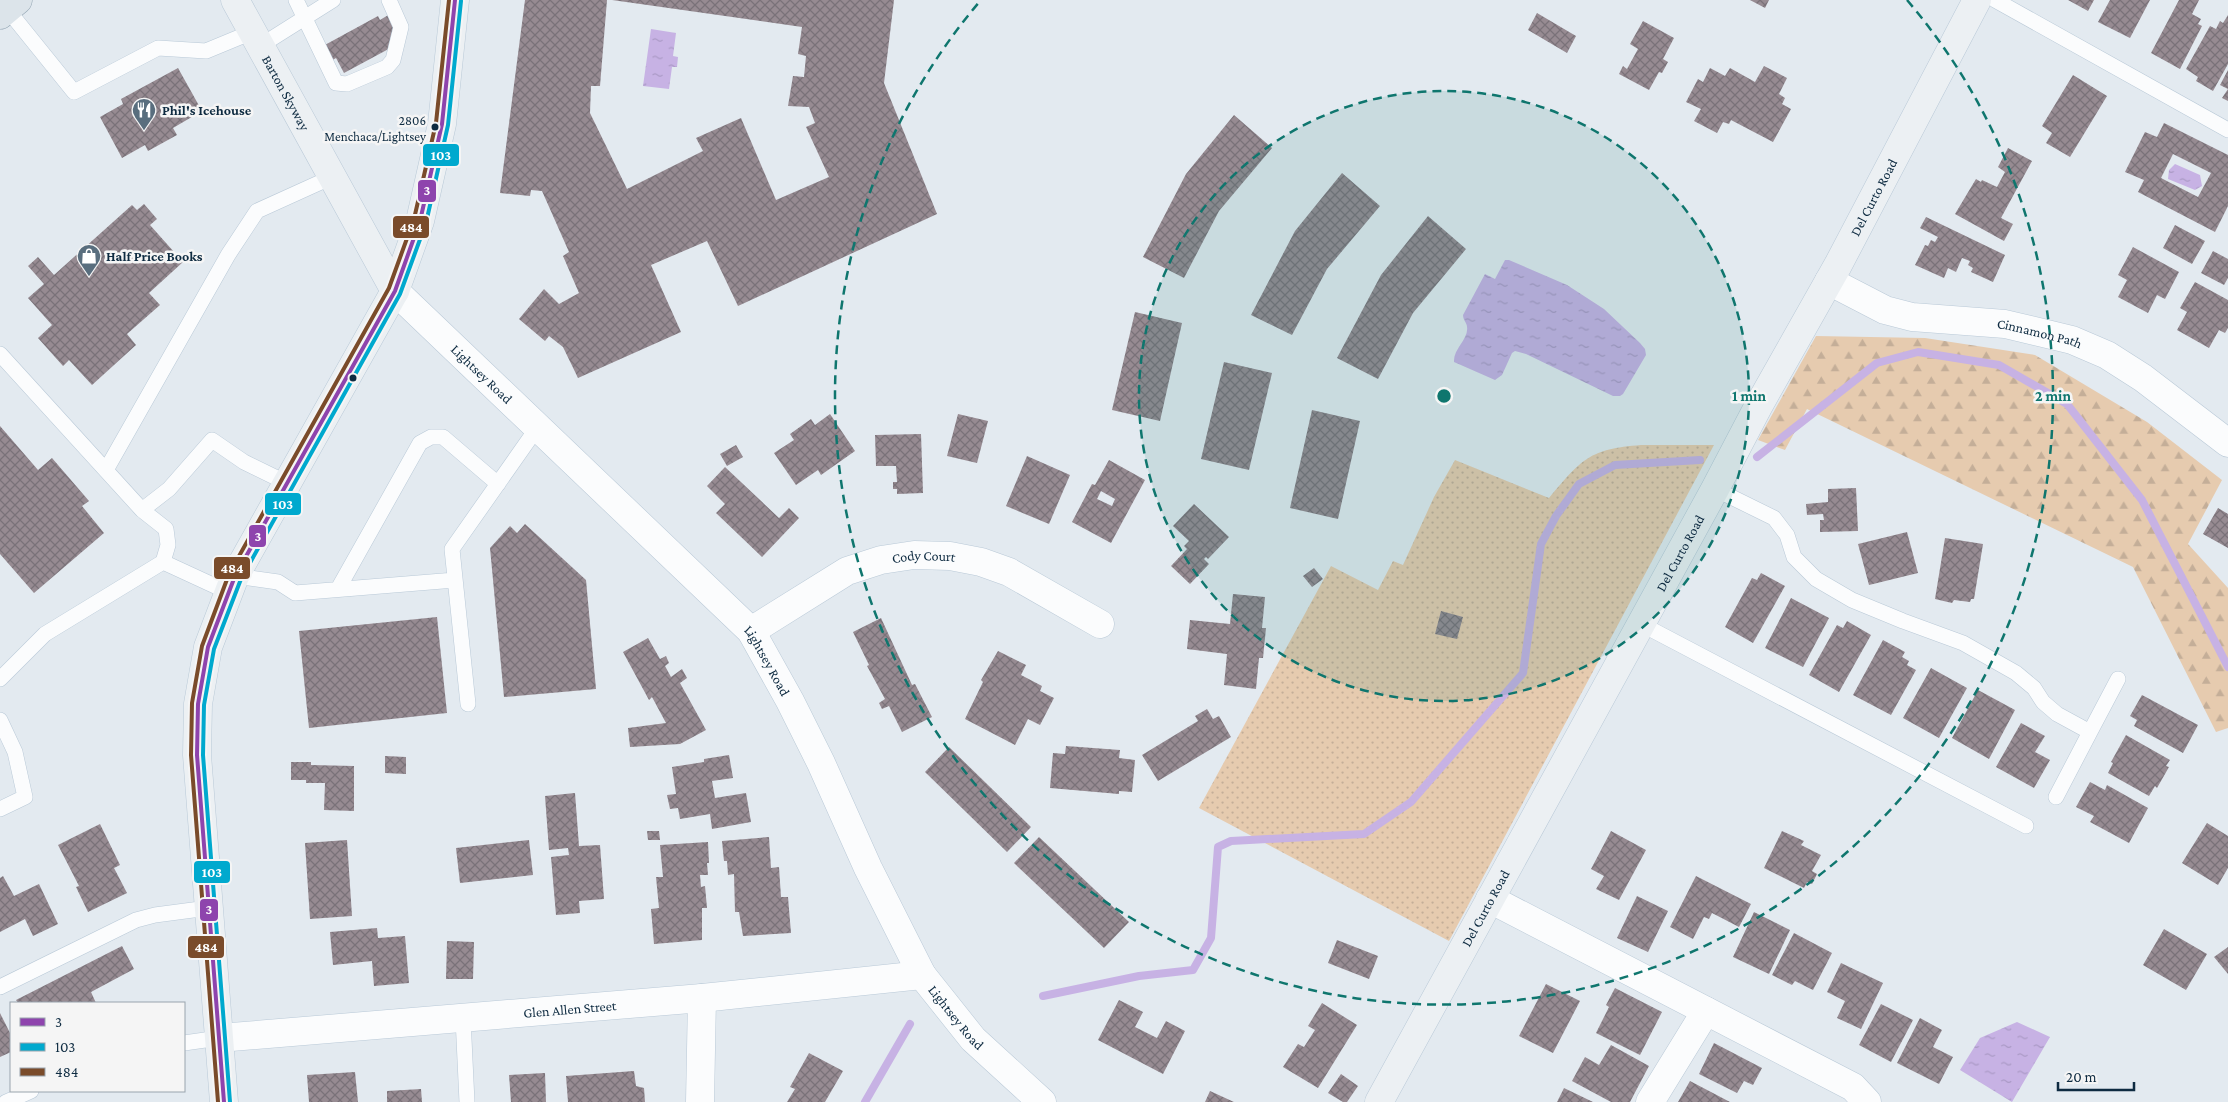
<svg xmlns="http://www.w3.org/2000/svg" width="2228" height="1102" viewBox="0 0 2228 1102" font-family="'Crimson Pro',serif">
<style>
.grass{fill:url(#grass-dots)}
.forest{fill:url(#forest-firs)}
.water{fill:url(#water-ripples)}
.lines{fill:none;stroke-linecap:round;stroke-linejoin:round}
.stream{stroke:#c7b2e4;stroke-width:8}
.building{fill:url(#building-cross-hatch);fill-rule:evenodd}
.lane-casing{stroke:#b9c9d7;stroke-width:16}
.street-casing{stroke:#b9c9d7;stroke-width:29}
.secondary-casing{stroke:#b9c9d7;stroke-width:29}
.primary-casing{stroke:#91a3b1;stroke-width:29}
.lane{stroke:#fbfcfd;stroke-width:15}
.street{stroke:#fbfcfd;stroke-width:28}
.secondary{stroke:#ecf0f3;stroke-width:28}
.primary{stroke:#dce4ea;stroke-width:28}
.bus-1-casing{stroke:#f5f5f5;stroke-width:8}
.bus-2-casing{stroke:#f5f5f5;stroke-width:8}
.bus-3-casing{stroke:#f5f5f5;stroke-width:8}
.bus-1{stroke:#8e44ad;stroke-width:4}
.bus-2{stroke:#00a9ce;stroke-width:4}
.bus-3{stroke:#7a4b2a;stroke-width:4}
.ring{fill:none;stroke:#0f766e;stroke-width:2.5;stroke-dasharray:9 6}
.bus-dot{fill:#0e2b41;stroke:#f5f5f5;stroke-width:2}
.labels{text-anchor:middle;stroke-width:5;stroke-linejoin:round;paint-order:stroke}
.bus-label{font-size:13px;fill:#0e2b41;stroke:#f5f5f5;text-anchor:end}
.street-label{font-size:14px;fill:#0e2b41;stroke:#f5f5f5}
.poi-label{font-size:14px;font-weight:bold;fill:#0e2b41;stroke:#f5f5f5;text-anchor:start}
.centre{fill:#0f766e;stroke:#f5f5f5;stroke-width:2.5}
.ring-label{font-size:15px;text-anchor:middle;font-weight:bold;fill:#0f766e;stroke:#f5f5f5;stroke-width:5;stroke-linejoin:round;paint-order:stroke}
.line-badge{stroke:#f5f5f5;stroke-width:2}
.badge-label{font-size:14px;text-anchor:middle;font-weight:bold;fill:#fff}
</style>
<defs>
<pattern id="grass-dots" width="8" height="8" patternUnits="userSpaceOnUse" patternTransform="scale(1.25)"><rect width="8" height="8" fill="#e6cbaf"/><path d="M2 2h.1M6 6h.1" fill="none" stroke="#c4ae98" stroke-width="1.8" stroke-linecap="round"/></pattern>
<pattern id="forest-firs" width="22" height="20" patternUnits="userSpaceOnUse" patternTransform="scale(1.25)"><rect width="22" height="20" fill="#e6cbaf"/><path d="M5 1l3.5 6h-7zM16 11l3.5 6h-7z" fill="#c4ae98"/></pattern>
<pattern id="water-ripples" width="26" height="14" patternUnits="userSpaceOnUse" patternTransform="scale(1.25)"><rect width="26" height="14" fill="#c7b2e4"/><path d="M2 4q2-2 4 0t4 0M15 11q2-2 4 0t4 0" fill="none" stroke="#aa99c5"/></pattern>
<pattern id="building-cross-hatch" width="8" height="8" patternUnits="userSpaceOnUse" patternTransform="scale(1.25)"><rect width="8" height="8" fill="#978b92"/><path d="M0 0l8 8M0 8l8-8" fill="none" stroke="#7a7279"/></pattern>
</defs>
<rect width="100%" height="100%" fill="#e3eaf0"/>
<path class="grass" d="M1641 445H1714L1449 941 1199 808 1331 566 1378 590 1393 561 1403 565 1434 497 1455 460 1549 498C1582 459 1589 449 1641 445Z"/>
<path class="forest" d="M1816 336 1925 338 2035 355 2147 422 2222 480 2188 544 2228 588V728L2216 732 2133 567 1807 409 1785 450 1758 440Z"/>
<path class="water" d="M651 29 676 33 673 56 678 57 677 67H672L669 89 643 86Z
M2175 164 2200 175 2202 186 2195 190 2168 179 2169 170Z
M1505 260H1509L1567 285 1604 309 1640 343 1645 349 1646 355 1623 394 1620 396H1613L1526 354 1515 351 1512 353 1502 375 1495 380 1454 362C1453 349 1469 339 1467 327 1467 323 1463 320 1463 315L1485 274 1495 279Z
M2017 1022 2050 1037 2012 1102 1960 1070 1980 1038Z"/>
<g class="lines">
<path class="stream" d="M1757 457 1877 363 1918 352 1999 365 2067 404 2142 500 2228 667
M1043 996 1139 976 1193 970 1211 938 1218 847 1231 841 1364 834 1411 802 1523 673 1541 544 1556 516 1579 484 1615 465 1700 460
M865 1102 910 1024"/>
</g>
<path class="building" d="M525 0H607L600 86H591L590 113 627 189 703 151 696 138 741 118 776 200 829 177 806 127 815 123 809 107 788 106 793 76 804 77 806 56 798 54 802 27 612 0H894L884 83 937 214 738 306 707 241 651 265 681 332 578 378 563 347 549 336 545 341 519 319 544 289 559 304 579 293 563 256 569 252 542 191 531 190 530 196 500 193Z
M1750 0H1769L1765 8Z
M2068 0H2094L2088 11Z
M2110 0H2150L2130 38 2098 22Z
M2179 0H2199L2192 14 2201 19 2198 24 2202 26 2180 69 2151 53Z
M1537 13 1576 36 1567 53 1528 30Z
M390 14 398 28 396 45 344 73 336 58 331 61 323 46 378 16 380 20Z
M2228 15V64L2213 91 2196 81 2198 77 2186 69 2210 26 2216 29 2220 21 2223 23Z
M1643 21 1674 38 1663 59 1668 62 1662 73 1659 72 1649 90 1619 74 1623 66 1627 69 1638 49 1630 44Z
M1764 66 1787 78 1779 94 1785 98 1782 104 1791 109 1773 142 1731 120 1729 124 1723 122 1717 133 1694 121 1701 109 1686 102 1698 79 1703 82 1710 68 1725 76 1730 68 1755 82Z
M178 68 202 111 173 128 177 135 148 151 145 145 122 158 100 117 123 104 121 99Z
M2228 70V101L2222 98 2228 89 2220 85Z
M2073 75 2107 96 2070 157 2046 143 2052 133 2042 126Z
M1234 115 1272 148 1219 211 1184 278 1143 257 1186 174Z
M2164 123 2228 155V206L2215 232 2138 192 2144 180 2125 172 2145 132 2157 137ZM2173 154 2211 173 2198 197 2161 178Z
M2008 148 2032 161 2001 218 2013 224 2004 241 1955 214 1976 179 1981 182 1982 180 1997 187 2005 172 1998 167Z
M1342 173 1380 206 1327 269 1292 335 1251 315 1295 231Z
M144 204 157 219 150 225 183 262 149 293 160 305 127 334 136 345 92 385 69 360 63 366 38 338 52 325 28 298 44 284 28 266 38 257 54 275 132 205 137 210Z
M1428 216 1466 249 1413 313 1378 379 1337 358 1381 275Z
M1926 217 2005 255 1993 282 1971 272 1973 268 1968 265 1970 261 1962 258 1956 272 1948 268 1944 278 1915 265 1925 245 1928 246 1931 240 1935 242 1938 237 1920 228Z
M2175 225 2205 241 2192 264 2163 248Z
M2133 247 2179 272 2165 299 2157 295 2148 313 2118 297 2127 280 2118 275Z
M2213 251 2228 259V278L2224 285 2201 273Z
M2195 282 2228 300V328L2225 333 2219 330 2209 348 2177 330 2187 312 2180 308Z
M1135 312 1182 323 1160 421 1112 410Z
M1224 362 1272 373 1249 470 1201 459Z
M1312 410 1360 421 1338 519 1290 508Z
M830 414 855 451 821 475 818 470 796 485 774 453 794 440 790 434 811 419 815 425Z
M958 414 988 421 977 463 947 456Z
M0 426 38 470 52 458 89 501 82 506 104 533 34 593 0 554Z
M921 434 923 493 897 494V489H893V482H897L896 466H876L875 435Z
M736 445 743 457 727 466 720 454Z
M1027 456 1070 475 1049 524 1006 506Z
M1109 460 1145 480 1111 543 1072 522 1092 484 1095 485ZM1101 491 1115 499 1112 506 1097 499Z
M725 467 779 518 789 508 799 518 762 557 716 513 725 504 707 486Z
M1856 488 1858 531 1820 532V520H1824L1823 514 1807 515 1806 504 1828 502V489Z
M1194 504 1229 537 1208 559 1206 557 1204 559 1209 564 1190 584 1171 566 1187 549 1184 546 1189 541 1173 526Z
M2218 508 2228 514V548L2203 534Z
M525 524 586 580 596 689 504 697 490 548 510 526 517 533Z
M1907 532 1918 573 1869 585 1858 544Z
M1945 538 1983 544 1974 599H1971L1970 602 1954 600 1952 603 1935 599Z
M1314 568 1323 579 1312 587 1303 576Z
M1761 573 1785 586 1753 643 1725 627 1752 578 1757 580Z
M1233 594 1265 597 1262 628H1266L1263 658H1259L1256 689 1224 685 1227 654 1187 649 1190 620 1230 624Z
M1791 598 1829 618 1803 667 1765 648Z
M1441 611 1463 617 1457 639 1435 634Z
M437 617 447 713 309 728 299 631Z
M881 618 912 685 915 684 932 717 902 732 889 706 882 709 879 703 885 699 867 666 869 665 853 632Z
M1847 621 1871 635 1839 692 1809 675 1837 625 1843 628Z
M648 638 660 659 666 656 669 663 665 666 671 677 682 669 687 678 680 683 706 730 680 744 630 747 628 728 666 723 652 697 649 700 623 652Z
M1883 640 1905 652 1902 657 1909 661 1907 665 1916 670 1891 715 1853 695Z
M998 651 1026 665 1021 675 1042 686 1040 691 1054 698 1040 725 1028 719 1015 745 965 719 983 682 981 680Z
M1931 668 1967 688 1939 738 1903 718Z
M1978 690 2015 710 1989 759 1952 738Z
M2142 695 2198 725 2183 753 2134 726 2137 720 2130 716Z
M1207 709 1213 719 1219 716 1231 737 1158 781 1142 755 1198 721 1195 716Z
M2021 723 2045 736 2035 752 2050 760 2034 788 1996 767Z
M2126 735 2170 760 2166 766 2169 767 2157 788 2155 786 2149 796 2108 773 2113 763 2111 762Z
M1066 746 1120 750 1119 758 1135 760 1132 792 1119 791V794L1050 788 1053 753 1065 754Z
M949 747 1031 827 1007 852 925 772Z
M729 755 733 778 712 781 715 798 746 793 751 822 712 829 710 814 680 819 678 808 670 809 667 795 676 794 672 767 704 762V759Z
M385 756 406 757V774L385 773Z
M291 762H311V765L354 766V811L324 810 325 783H306V780H291Z
M2090 782 2105 790 2107 785 2148 808 2129 843 2090 822 2094 816 2076 807Z
M575 793 579 846 600 845 604 899 579 901 580 913 556 915 551 857 569 855 568 848 549 850 545 796Z
M2207 823 2228 836V868L2218 885 2182 863Z
M100 824 120 865 114 868 127 893 88 912 76 887 79 886 58 845Z
M647 831H659L660 840H648Z
M1611 831 1646 850 1619 900 1596 889 1604 876 1591 869Z
M1782 831 1804 841 1801 845 1821 855 1812 871 1817 874 1812 884 1807 882 1804 888 1764 868Z
M769 837 771 868 779 867 781 897H788L791 933 743 936 739 912H735L734 874 728 875 727 861H724L722 841Z
M1039 837 1129 922 1104 948 1014 863Z
M347 840 352 916 310 919 305 843Z
M529 840 533 875 460 883 456 848Z
M708 842 709 863H707L708 875H700L701 887 705 886 707 908H702V940L654 944 651 909 659 908 656 877H663L660 845Z
M3 876 14 896 39 884 58 924 33 936 25 919 0 932V878Z
M1696 876 1751 904 1739 927 1712 913 1709 919 1704 917 1693 939 1670 927Z
M1637 896 1668 911 1648 952 1617 938Z
M1754 912 1790 930 1769 974 1733 957Z
M377 928 378 938 405 936 409 983 374 986 372 961 333 965 330 932Z
M2164 929 2207 954 2186 990 2143 965Z
M1794 933 1832 953 1813 990 1795 981 1792 985 1772 975Z
M1337 940 1378 956 1369 979 1328 963Z
M447 941 474 942 473 979H446Z
M122 946 134 969 91 992 96 1003H18L16 1000Z
M2228 947V974L2214 957Z
M1841 963 1883 983 1861 1029 1837 1018 1845 1001 1827 992Z
M1546 984 1580 1001 1553 1053 1519 1036Z
M1615 988 1662 1012 1640 1055 1596 1033 1609 1007 1606 1005Z
M1119 1000 1143 1012 1135 1027 1157 1038 1166 1021 1185 1031 1163 1074 1098 1040Z
M1322 1003 1357 1025 1318 1088 1283 1067 1298 1044 1304 1047 1315 1030 1308 1026Z
M1881 1004 1913 1020 1891 1062 1859 1045Z
M0 1013 11 1035V1052L0 1057Z
M1920 1018 1942 1030 1933 1047 1953 1057 1939 1084 1897 1063Z
M1714 1043 1762 1068 1753 1085 1744 1081 1737 1093 1699 1074Z
M1611 1045 1649 1066 1630 1102H1611L1572 1081 1585 1057 1599 1065Z
M809 1053 843 1071 825 1102H787L795 1089 790 1087Z
M634 1071 636 1086 644 1088 645 1102H568L566 1076Z
M355 1072 358 1102H309L307 1075Z
M545 1073 546 1102H511L509 1075Z
M1341 1074 1358 1086 1347 1102H1343L1328 1093Z
M1690 1081 1730 1102H1678Z
M1564 1088 1593 1102H1557Z
M421 1089 422 1102H387V1091Z
M1210 1091 1234 1102H1205Z"/>
<g class="lines">
<g class="lane-casing">
<path id="lane" d="M296 0 336 83 347 84 387 67 393 60 401 27 389 0
M1995 0 2228 130
M7 9 74 92 158 48 206 51 252 32
M260 46 333 0
M0 354 142 510 166 529 168 545 163 562
M106 470 228 255 257 211 332 177
M1715 489 1774 518 1787 535 1794 557 1816 579 1852 600 1903 621 1963 643 2016 673 2034 688 2043 702 2057 714 2090 732 2056 797
M142 510 169 489 212 440 244 462 287 483
M235 576 278 582 295 593 455 580
M338 589 420 443 431 437H443L498 484
M1641 624 2026 826
M0 679 45 634 163 562 228 592
M468 704 452 549 537 428
M0 720 15 752 25 797 0 809
M2090 732 2118 679
M0 987 136 920 155 915 208 908
M463 1018 467 1102
M184 1043 219 1038
M6 1102 31 1091"/>
</g>
<g class="street-casing">
<g id="street">
<path id="s1" d="M1829 281 1885 310 1912 317 2005 324 2072 340 2107 355 2143 378 2228 443"/>
<path id="s2" d="M395 291 751 631 790 701 821 763 868 868 922 975 973 1039 1042 1102"/>
<path id="s3" d="M751 631 847 571 881 560 914 555 950 556 981 562 1009 572 1100 624"/>
<path d="M1490 899 1853 1087 1867 1102"/>
<path id="s4" d="M219 1038 702 998 922 975"/>
<path d="M700 1102 702 998"/>
<path d="M1650 1102 1706 1011"/>
</g>
</g>
<g class="secondary-casing">
<g id="secondary">
<path id="s5" d="M235 0 395 291"/>
<path d="M224 1102 197 755 198 704 208 647 235 576 395 291 420 221 442 124 455 0"/>
<path id="s6" d="M1379 1102 1715 489 1759 405 1838 265 1977 0"/>
</g>
</g>
<g class="primary-casing">
<path id="primary" d="M0 15 18 0"/>
</g>
<use href="#lane" class="lane"/>
<use href="#street" class="street"/>
<use href="#secondary" class="secondary"/>
<use href="#primary" class="primary"/>
<g class="bus-1-casing">
<path id="bus-1" d="M224 1102 197 755 198 704 208 647 235 576 395 291 420 221 442 124 455 0"/>
</g>
<g class="bus-2-casing">
<path id="bus-2" d="M230 1102 203 755 204 705 214 649 241 579 400 294 426 223 448 125 461 1"/>
</g>
<g class="bus-3-casing">
<path id="bus-3" d="M218 1102 191 755 192 703 202 646 229 574 389 288 414 219 436 123 449 0"/>
</g>
<use href="#bus-1" class="bus-1"/>
<use href="#bus-2" class="bus-2"/>
<use href="#bus-3" class="bus-3"/>
</g>
<circle cx="1444" cy="396" r="305" fill="#0f766e" fill-opacity=".12"/>
<g class="ring">
<circle cx="1444" cy="396" r="305"/>
<path d="M1907 0A609 609 0 1 1 981 0"/>
</g>
<defs>
<g id="restaurant-pin" transform="scale(1.25)"><path d="M0 17L-7.5 6A9.5 9.5 0 1 1 7.5 6Z" fill="#596e7e" stroke="#f5f5f5"/><path d="M-5-6h1v4h1v-4h1v4h1v-4h1v5L-1.5 .5V6h-2V.5L-5-1ZM5-6V6H3V1.5H1.5Q1.5-4 5-6Z" fill="#fff"/></g>
<g id="shop-pin" transform="scale(1.25)"><path d="M0 17L-7.5 6A9.5 9.5 0 1 1 7.5 6Z" fill="#596e7e" stroke="#f5f5f5"/><path d="M-5-2.5h2.3a2.7 3.5 0 0 1 5.4 0H5L5.5 6h-11ZM-1.5-2.5h3a1.5 2.3 0 0 0-3 0Z" fill="#fff"/></g>
</defs>
<g fill-rule="evenodd">
<use href="#restaurant-pin" x="144" y="110"/>
<use href="#shop-pin" x="89" y="256"/>
</g>
<g class="bus-dot">
<circle cx="435" cy="127" r="4.5"/>
<circle cx="353" cy="378" r="4.5"/>
</g>
<g class="labels">
<g class="bus-label">
<text x="426" y="125">2806<tspan x="426" dy="16">Menchaca/Lightsey</tspan></text>
</g>
<g class="street-label">
<text dy="5" stroke="none"><textPath href="#s5" startOffset="106">Barton Skyway</textPath></text>
<text dy="5" stroke="none"><textPath href="#s6" startOffset="1031">Del Curto Road</textPath></text>
<text dy="5" stroke="none"><textPath href="#s1" startOffset="220">Cinnamon Path</textPath></text>
<text dy="5" stroke="none"><textPath href="#s2" startOffset="120">Lightsey Road</textPath></text>
<text dy="5" stroke="none"><textPath href="#s6" startOffset="626">Del Curto Road</textPath></text>
<text dy="5" stroke="none"><textPath href="#s3" startOffset="192">Cody Court</textPath></text>
<text dy="5" stroke="none"><textPath href="#s2" startOffset="526">Lightsey Road</textPath></text>
<text dy="5" stroke="none"><textPath href="#s6" startOffset="221">Del Curto Road</textPath></text>
<text dy="5" stroke="none"><textPath href="#s4" startOffset="352">Glen Allen Street</textPath></text>
<text dy="5" stroke="none"><textPath href="#s2" startOffset="931">Lightsey Road</textPath></text>
</g>
<g class="poi-label">
<text x="162" y="115">Phil's Icehouse</text>
<text x="106" y="261">Half Price Books</text>
</g>
</g>
<circle cx="1444" cy="396" r="8" class="centre"/>
<g class="ring-label">
<text x="1749" y="401">1 min</text>
<text x="2053" y="401">2 min</text>
</g>
<g class="line-badge">
<rect x="422" y="143" width="38" height="24" rx="5" fill="#00a9ce"/>
<rect x="417" y="179" width="20" height="24" rx="5" fill="#8e44ad"/>
<rect x="392" y="215" width="38" height="24" rx="5" fill="#7a4b2a"/>
<rect x="264" y="492" width="38" height="24" rx="5" fill="#00a9ce"/>
<rect x="248" y="524" width="19" height="24" rx="5" fill="#8e44ad"/>
<rect x="213" y="556" width="38" height="24" rx="5" fill="#7a4b2a"/>
<rect x="193" y="860" width="38" height="24" rx="5" fill="#00a9ce"/>
<rect x="199" y="898" width="20" height="24" rx="5" fill="#8e44ad"/>
<rect x="187" y="935" width="38" height="24" rx="5" fill="#7a4b2a"/>
</g>
<g class="badge-label">
<text x="441" y="160">103</text>
<text x="427" y="195">3</text>
<text x="411" y="232">484</text>
<text x="283" y="509">103</text>
<text x="258" y="541">3</text>
<text x="232" y="573">484</text>
<text x="212" y="877">103</text>
<text x="209" y="914">3</text>
<text x="206" y="952">484</text>
</g>
<rect x="10" y="1002" width="175" height="90" fill="#f5f5f5" stroke="#99a4ad"/>
<rect x="20" y="1018" width="25" height="8" fill="#8e44ad" stroke="#99a4ad"/>
<text x="55" y="1027" font-size="15" fill="#0e2b41">3</text>
<rect x="20" y="1043" width="25" height="8" fill="#00a9ce" stroke="#99a4ad"/>
<text x="55" y="1052" font-size="15" fill="#0e2b41">103</text>
<rect x="20" y="1068" width="25" height="8" fill="#7a4b2a" stroke="#99a4ad"/>
<text x="55" y="1077" font-size="15" fill="#0e2b41">484</text>
<path d="M2058 1082v8h76v-8" fill="none" stroke="#0e2b41" stroke-width="2.5"/>
<text x="2066" y="1082" font-size="15" fill="#0e2b41" stroke="#f5f5f5" stroke-width="4" paint-order="stroke">20 m</text>
</svg>
